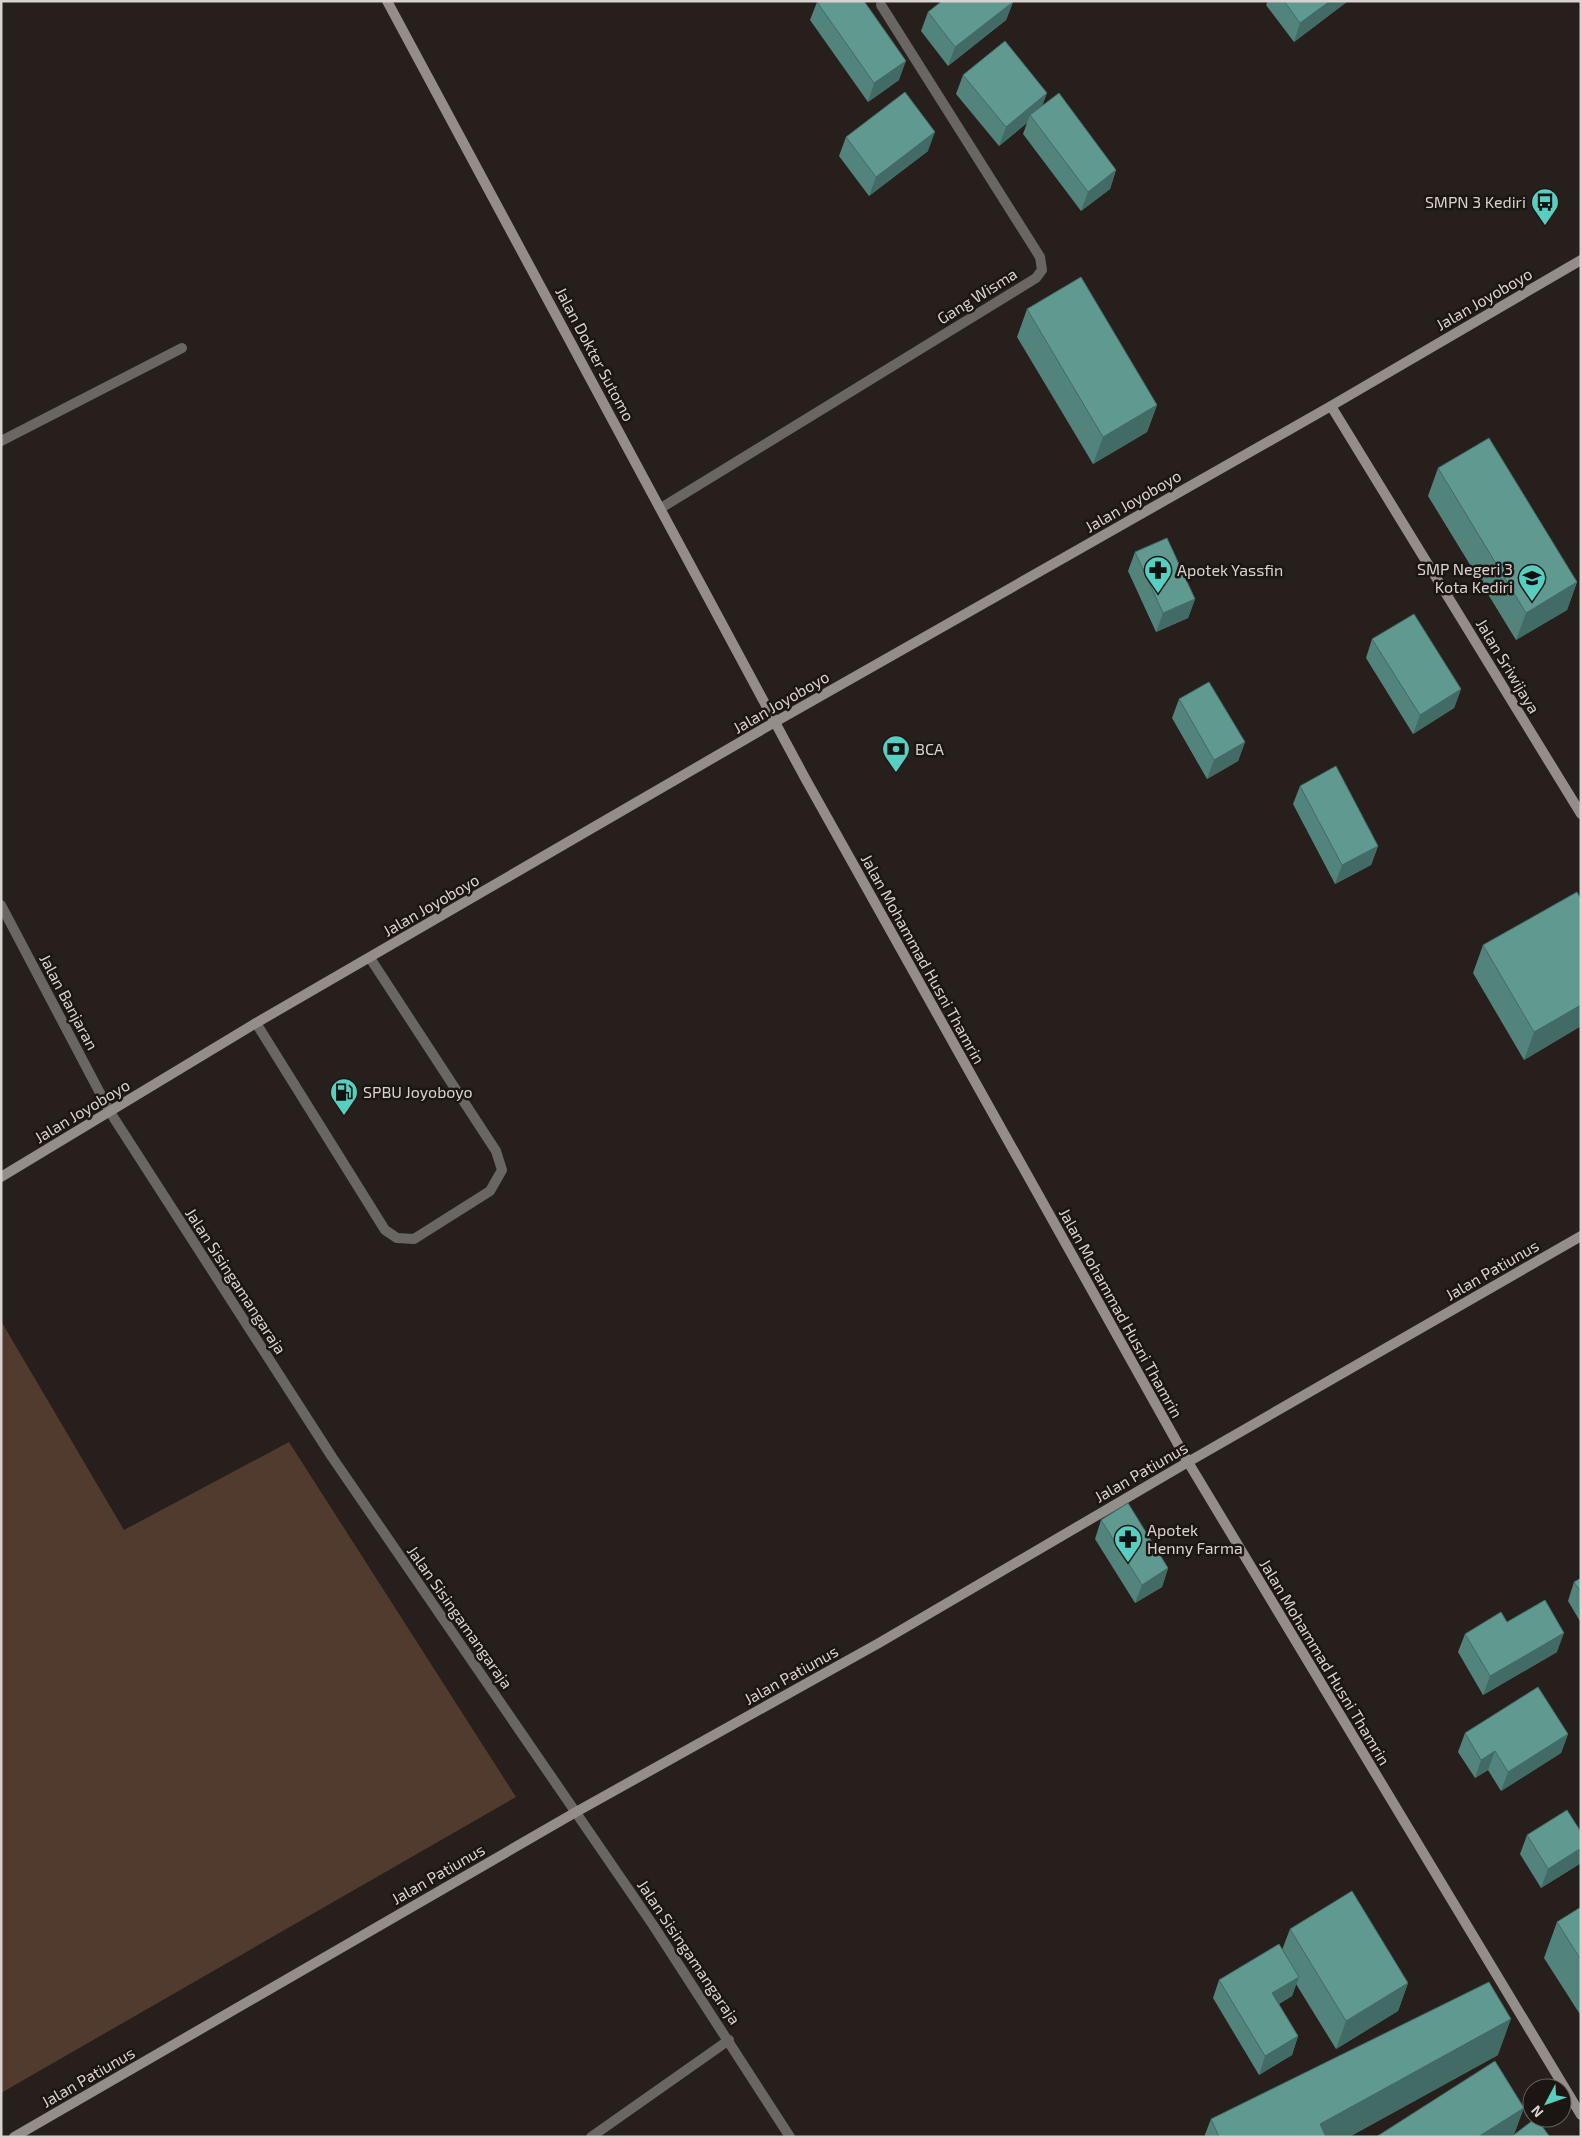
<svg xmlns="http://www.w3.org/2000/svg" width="1582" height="2138" viewBox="0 0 1582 2138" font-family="'Exo 2',sans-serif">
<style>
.green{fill:#503b2e}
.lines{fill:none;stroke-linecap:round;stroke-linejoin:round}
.lane{stroke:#6a6664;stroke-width:10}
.street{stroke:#6a6664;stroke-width:10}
.secondary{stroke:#948e8a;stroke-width:10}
.wall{fill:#52847c}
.shaded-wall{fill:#426b65}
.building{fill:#5f9990;stroke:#426b65}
.labels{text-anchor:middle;stroke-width:5;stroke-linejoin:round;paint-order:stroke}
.poi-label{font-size:16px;fill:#d8d3d0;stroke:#1c1612;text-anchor:start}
.street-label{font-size:16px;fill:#d8d3d0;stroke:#1c1612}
</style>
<rect width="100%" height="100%" fill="#261f1b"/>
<path class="green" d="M1 1321 124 1530 289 1442 516 1797 1 2093Z"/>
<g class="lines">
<path class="lane" d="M256 1023 385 1230 397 1238 414 1239 490 1191 502 1170 496 1151 370 958"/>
<path class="street" d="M1 441 182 348
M661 508 1036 278 1042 270 1040 257 881 5
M1 905 110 1112 332 1457 653 1925 790 2137
M591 2137 729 2040"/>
<path class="secondary" d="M387 1 805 778 1188 1462 1581 2115
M1331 406 1581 814
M1 1177 256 1023 775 722 1331 406 1581 260
M14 2137 576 1812 879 1643 1188 1462 1581 1236"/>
</g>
<path class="wall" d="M1268 1H1348L1294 42 1266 5Z
M817 2 899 80 868 102 810 20Z
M1013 2 1006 20 948 66 921 31 928 12Z
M963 75 1047 93 1042 105 1116 170 1110 189 1081 211 1023 134 1027 123 999 146 956 94Z
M846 137 928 151 869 196 839 156Z
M1027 309 1157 405 1147 432 1093 464 1017 337Z
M1438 468 1577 582 1567 610 1516 640 1428 496Z
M1135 552 1195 599 1188 618 1156 632 1128 571Z
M1372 639 1461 689 1454 708 1413 734 1366 658Z
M1179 699 1245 742 1238 761 1207 779 1172 718Z
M1300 786 1378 846 1371 865 1335 884 1293 804Z
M1483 945 1581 1026 1524 1060 1473 973Z
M1101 1520 1168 1568 1162 1587 1135 1603 1095 1539Z
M1581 1578V1623L1568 1601 1574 1582Z
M1507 1622 1557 1652 1483 1695 1458 1652 1465 1634Z
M1465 1733 1568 1734 1561 1753 1501 1791 1488 1770 1475 1778 1458 1752Z
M1581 1832V1863L1541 1888 1520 1854 1527 1835Z
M1581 1907V2016L1544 1958 1557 1922Z
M1290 1929 1408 1983 1398 2011 1336 2049 1296 1984 1292 1996 1279 2004 1298 2036 1292 2055 1259 2075 1213 1998 1219 1980 1282 1950Z
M1498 2055 1349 2137H1204L1211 2119Z"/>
<path class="shaded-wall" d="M1330 1H1348L1294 42 1300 23Z
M1013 2 1006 20 948 66 955 47Z
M906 61 899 80 868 102 874 83Z
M1047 93 1040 112 1030 115 1027 123 999 146 1006 127Z
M935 132 928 151 869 196 876 177Z
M1116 170 1110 189 1081 211 1088 192Z
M1157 405 1147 432 1093 464 1103 437Z
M1577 582 1567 610 1516 640 1526 613Z
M1195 599 1188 618 1156 632 1163 613Z
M1461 689 1454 708 1413 734 1420 715Z
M1245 742 1238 761 1207 779 1214 760Z
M1378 846 1371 865 1335 884 1342 865Z
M1581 1005V1026L1524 1060 1534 1032Z
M1168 1568 1162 1587 1135 1603 1142 1585Z
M1564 1633 1557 1652 1483 1695 1490 1676Z
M1568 1734 1561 1753 1501 1791 1508 1772Z
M1495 1751 1488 1770 1475 1778 1481 1760Z
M1581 1848V1863L1541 1888 1548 1869Z
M1299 1977 1292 1996 1265 2012 1272 1993Z
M1408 1983 1398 2011 1336 2049 1346 2021Z
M1511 2019 1498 2055 1349 2137H1315L1320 2124Z
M1298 2036 1292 2055 1259 2075 1265 2056Z
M1524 2108 1514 2135 1512 2137H1478Z"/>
<path class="building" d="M818 1H864L906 61 874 83 817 2Z
M942 1H1012L1013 2 955 47 928 12Z
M1284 1H1330L1300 23Z
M1005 41 1047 93 1006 127 963 75Z
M905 92 935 132 876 177 846 137Z
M1059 93 1116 170 1088 192 1030 115Z
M1081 277 1157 405 1103 437 1027 309Z
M1489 438 1577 582 1526 613 1438 468Z
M1167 538 1195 599 1163 613 1135 552Z
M1414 614 1461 689 1420 715 1372 639Z
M1209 682 1245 742 1214 760 1179 699Z
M1336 766 1378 846 1342 865 1300 786Z
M1577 892 1581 899V1005L1534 1032 1483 945Z
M1128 1503 1168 1568 1142 1585 1101 1520Z
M1581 1578V1593L1574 1582Z
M1545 1600 1564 1633 1490 1676 1465 1634 1501 1612 1507 1622Z
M1538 1687 1568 1734 1508 1772 1495 1751 1481 1760 1465 1733Z
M1567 1810 1581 1832V1848L1548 1869 1527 1835Z
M1352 1891 1408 1983 1346 2021 1290 1929Z
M1581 1907V1960L1557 1922Z
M1279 1944 1299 1977 1272 1993 1298 2036 1265 2056 1219 1980Z
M1489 1982 1511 2019 1320 2124 1326 2137H1219L1211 2119Z
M1495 2061 1524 2108 1478 2137H1376Z
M1536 2118 1550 2137H1511Z"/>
<defs>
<g id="bus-pin" transform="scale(1.4375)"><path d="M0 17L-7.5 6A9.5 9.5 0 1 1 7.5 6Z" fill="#58cec0" stroke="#1c1612"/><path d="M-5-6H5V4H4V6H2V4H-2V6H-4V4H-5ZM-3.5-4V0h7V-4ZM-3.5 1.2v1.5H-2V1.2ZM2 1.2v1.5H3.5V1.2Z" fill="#111"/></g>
<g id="pharmacy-pin" transform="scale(1.4375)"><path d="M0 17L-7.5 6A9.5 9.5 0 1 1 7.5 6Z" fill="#58cec0" stroke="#1c1612"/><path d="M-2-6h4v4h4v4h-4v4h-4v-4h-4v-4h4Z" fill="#111"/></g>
<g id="school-pin" transform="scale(1.4375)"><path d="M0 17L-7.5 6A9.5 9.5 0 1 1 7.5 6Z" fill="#58cec0" stroke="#1c1612"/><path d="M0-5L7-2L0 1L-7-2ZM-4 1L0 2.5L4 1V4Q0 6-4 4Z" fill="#111"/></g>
<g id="bank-pin" transform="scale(1.4375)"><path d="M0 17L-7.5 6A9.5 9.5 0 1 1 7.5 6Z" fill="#58cec0" stroke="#1c1612"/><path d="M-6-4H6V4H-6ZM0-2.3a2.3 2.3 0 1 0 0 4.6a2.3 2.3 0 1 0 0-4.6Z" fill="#111"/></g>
<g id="fuel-pin" transform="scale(1.4375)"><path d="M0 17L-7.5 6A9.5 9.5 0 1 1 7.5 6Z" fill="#58cec0" stroke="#1c1612"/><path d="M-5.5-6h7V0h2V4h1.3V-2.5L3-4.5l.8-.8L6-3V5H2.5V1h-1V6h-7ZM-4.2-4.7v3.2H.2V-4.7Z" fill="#111"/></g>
</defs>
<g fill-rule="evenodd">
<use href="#bus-pin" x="1545" y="202"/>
<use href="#pharmacy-pin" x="1158" y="570"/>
<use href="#school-pin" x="1532" y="578"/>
<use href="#bank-pin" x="896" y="749"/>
<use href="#fuel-pin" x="344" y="1092"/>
<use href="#pharmacy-pin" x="1128" y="1539"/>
</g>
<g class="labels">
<g class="poi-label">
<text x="1526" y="208" text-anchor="end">SMPN 3 Kediri</text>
<text x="1513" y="575" text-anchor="end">SMP Negeri 3<tspan x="1513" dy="18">Kota Kediri</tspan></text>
<text x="1177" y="576">Apotek Yassfin</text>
<text x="915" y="755">BCA</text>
<text x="363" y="1098">SPBU Joyoboyo</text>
<text x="1147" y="1536">Apotek<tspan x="1147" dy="18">Henny Farma</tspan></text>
</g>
<g class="street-label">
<text transform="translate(977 296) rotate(-32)" y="6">Gang Wisma</text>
<text transform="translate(1484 299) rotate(-30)" y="6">Jalan Joyoboyo</text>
<text transform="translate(595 354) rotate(62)" y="6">Jalan Dokter Sutomo</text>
<text transform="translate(1133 501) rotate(-30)" y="6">Jalan Joyoboyo</text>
<text transform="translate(1508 666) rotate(59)" y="6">Jalan Sriwijaya</text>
<text transform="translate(781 702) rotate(-30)" y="6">Jalan Joyoboyo</text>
<text transform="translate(431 905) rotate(-30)" y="6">Jalan Joyoboyo</text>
<text transform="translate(923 959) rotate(61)" y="6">Jalan Mohammad Husni Thamrin</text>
<text transform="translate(69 1002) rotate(62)" y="6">Jalan Banjaran</text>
<text transform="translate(82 1111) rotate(-31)" y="6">Jalan Joyoboyo</text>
<text transform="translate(1492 1270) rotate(-30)" y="6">Jalan Patiunus</text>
<text transform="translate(236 1281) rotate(57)" y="6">Jalan Sisingamangaraja</text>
<text transform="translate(1121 1313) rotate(61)" y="6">Jalan Mohammad Husni Thamrin</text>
<text transform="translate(1141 1472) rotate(-30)" y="6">Jalan Patiunus</text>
<text transform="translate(460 1617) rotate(55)" y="6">Jalan Sisingamangaraja</text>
<text transform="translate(1325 1662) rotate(59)" y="6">Jalan Mohammad Husni Thamrin</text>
<text transform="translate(791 1675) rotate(-29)" y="6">Jalan Patiunus</text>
<text transform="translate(438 1874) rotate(-30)" y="6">Jalan Patiunus</text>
<text transform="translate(689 1952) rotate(56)" y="6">Jalan Sisingamangaraja</text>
<text transform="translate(88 2077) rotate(-30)" y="6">Jalan Patiunus</text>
</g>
</g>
<rect width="1582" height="2138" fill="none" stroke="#d8d3d0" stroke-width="5"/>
<g transform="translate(1547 2103) rotate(229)"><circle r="24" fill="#1c1612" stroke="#67625e"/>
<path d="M0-4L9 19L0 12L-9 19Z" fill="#58cec0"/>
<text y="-8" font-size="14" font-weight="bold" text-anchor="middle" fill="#d8d3d0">N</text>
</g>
</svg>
